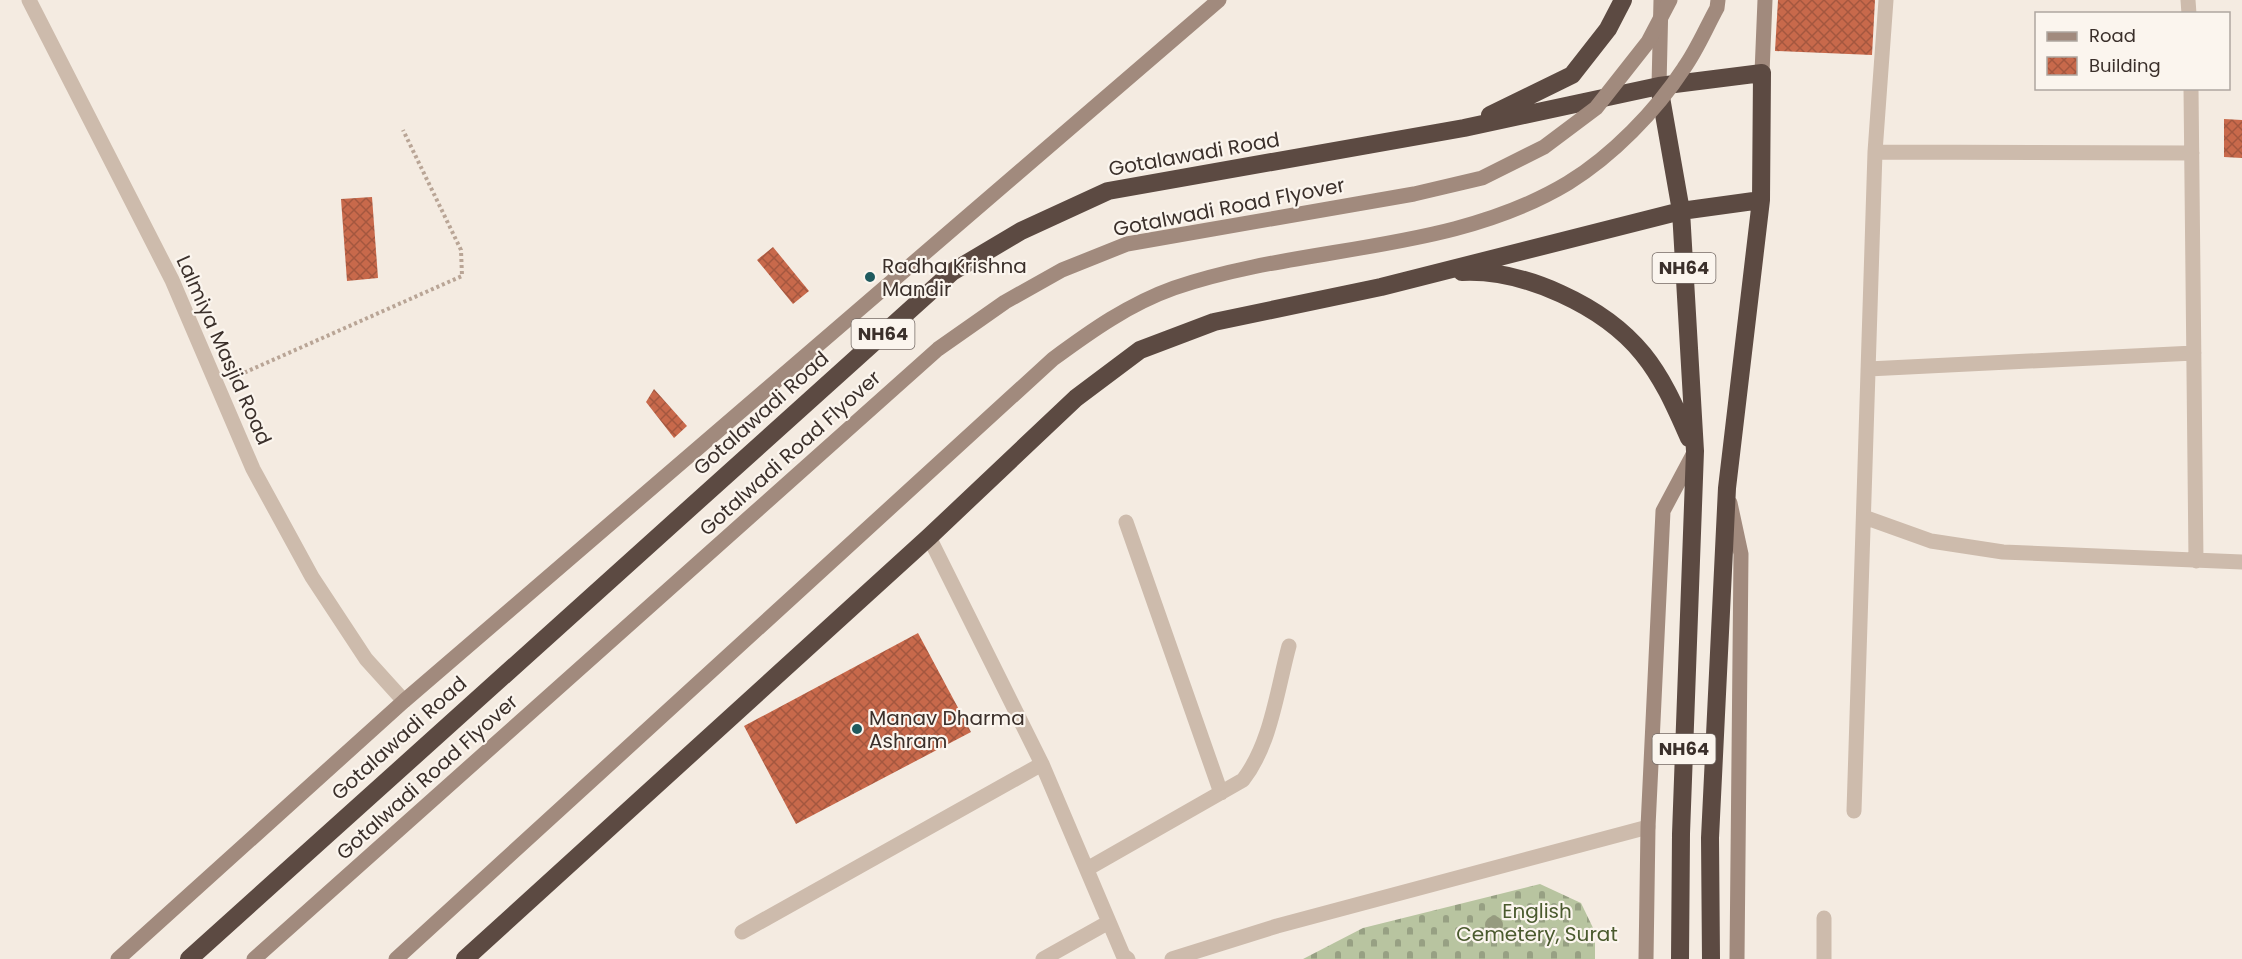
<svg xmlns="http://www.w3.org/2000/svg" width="2242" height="959" viewBox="0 0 2242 959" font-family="Poppins,sans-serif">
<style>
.cemetery{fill:url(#cemetery-stones)}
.building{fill:url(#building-cross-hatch)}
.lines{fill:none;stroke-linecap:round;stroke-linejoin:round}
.path{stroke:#b9a596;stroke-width:4;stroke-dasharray:3 3;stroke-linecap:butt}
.street{stroke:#cdbbac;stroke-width:15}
.secondary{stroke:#a18a7d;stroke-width:15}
.highway{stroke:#5c4a42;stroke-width:18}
.secondary-bridge{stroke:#a18a7d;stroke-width:15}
.tree{fill:#969b7f}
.poi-dot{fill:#1f5a5e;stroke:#fbf5ee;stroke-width:2}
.labels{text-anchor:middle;stroke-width:4.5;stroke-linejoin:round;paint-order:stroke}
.shield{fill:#fbf5ee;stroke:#756b66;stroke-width:1.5}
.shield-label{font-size:18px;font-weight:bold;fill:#3b302b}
.street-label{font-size:20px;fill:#3b302b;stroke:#fbf5ee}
.poi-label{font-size:20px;fill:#3b302b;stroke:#fbf5ee;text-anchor:start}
.park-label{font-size:20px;fill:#4a5a2e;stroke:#fbf5ee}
</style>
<defs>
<pattern id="cemetery-stones" width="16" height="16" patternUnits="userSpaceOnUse" patternTransform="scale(1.5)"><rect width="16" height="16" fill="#b8c4a0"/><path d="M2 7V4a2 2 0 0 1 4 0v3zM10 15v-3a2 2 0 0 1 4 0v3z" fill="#97a083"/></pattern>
<pattern id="building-cross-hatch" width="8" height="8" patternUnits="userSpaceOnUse" patternTransform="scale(1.5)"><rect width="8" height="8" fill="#c8694b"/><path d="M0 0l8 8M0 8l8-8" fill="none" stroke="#a4573f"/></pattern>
</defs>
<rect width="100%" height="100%" fill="#f4ebe1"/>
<path class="cemetery" d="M1540 884 1581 903 1595 932V959H1303L1363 928Z"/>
<path class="building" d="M1778 0H1875L1872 55 1775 51Z
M2224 119 2242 120V158L2224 157Z
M372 197 378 278 347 281 341 199Z
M773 247 809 291 793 304 757 260Z
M654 389 687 426 674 438 646 402Z
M918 633 971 732 796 824 744 726Z"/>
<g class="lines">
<path class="path" d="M239 375 462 276 461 250 403 130"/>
<path class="street" d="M29 0 172 280 253 469 312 577 366 659 404 701
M2188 0 2189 14
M2191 88 2196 561
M1875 152 2192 153
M1868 369 2194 353
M1864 517 1931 541 2003 552 2242 562
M1126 522 1221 793
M929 537 1042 764 1123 955 1128 959
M1854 811 1875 152 1886 0
M1087 869 1243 780C1271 744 1277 690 1289 646
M1824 918V959
M742 932 1042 764
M1043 959 1109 922
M1172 959 1277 926 1648 827"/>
<path class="secondary" d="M1762 73 1765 0
M1659 86 1661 0
M1730 503 1741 554 1737 959
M118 959 404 701 1219 0
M1646 959 1648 827 1663 511 1695 451"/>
<path class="highway" d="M1659 86 1681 211 1695 451 1681 834 1680 959
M1490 115 1572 75 1608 29 1623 0
M1462 272C1524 269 1604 306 1643 354 1664 380 1676 409 1689 438
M189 959 952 272 1021 231 1108 191 1464 128 1659 86 1762 73 1761 200 1727 488 1710 838 1711 959
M465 959 929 537 1076 398 1140 350 1214 322 1381 287 1681 211 1761 200"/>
<path class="secondary-bridge" d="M254 959 938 349 1005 302 1062 270 1127 244 1414 194 1482 178 1544 147 1596 108 1648 42 1670 0
M396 959 1053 359C1091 331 1129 304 1174 288 1302 244 1450 254 1568 183 1612 156 1656 111 1684 68 1697 50 1706 28 1717 8L1718 0"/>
</g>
<circle class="tree" cx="1494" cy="925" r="9"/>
<g class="poi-dot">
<circle cx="870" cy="277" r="6"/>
<circle cx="857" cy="729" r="6"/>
</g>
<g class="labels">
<g class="shield">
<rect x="1652.5" y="253" width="63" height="30" rx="4.5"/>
<rect x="851.5" y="319" width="63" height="30" rx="4.5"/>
<rect x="1652.5" y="734" width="63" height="30" rx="4.5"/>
</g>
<g class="shield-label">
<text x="1684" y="274">NH64</text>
<text x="883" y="340">NH64</text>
<text x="1684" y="755">NH64</text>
</g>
<g class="street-label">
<text transform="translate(1194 154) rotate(-10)" y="7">Gotalawadi Road</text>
<text transform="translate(1229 207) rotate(-11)" y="7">Gotalwadi Road Flyover</text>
<text transform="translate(224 350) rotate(66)" y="7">Lalmiya Masjid Road</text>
<text transform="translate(761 413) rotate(-42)" y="7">Gotalawadi Road</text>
<text transform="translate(790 453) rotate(-42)" y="7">Gotalwadi Road Flyover</text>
<text transform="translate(399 738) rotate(-42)" y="7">Gotalawadi Road</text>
<text transform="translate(427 777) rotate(-42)" y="7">Gotalwadi Road Flyover</text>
</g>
<g class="poi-label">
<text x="882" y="273">Radha Krishna<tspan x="882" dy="23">Mandir</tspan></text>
<text x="869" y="725">Manav Dharma<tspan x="869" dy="23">Ashram</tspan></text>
</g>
<g class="park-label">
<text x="1537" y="918">English<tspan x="1537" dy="23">Cemetery, Surat</tspan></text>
</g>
</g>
<rect x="2035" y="12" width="195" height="78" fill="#fbf5ee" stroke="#aea6a0" stroke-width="1.5"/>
<rect x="2047" y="32" width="30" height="9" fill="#a18a7d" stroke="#aea6a0" stroke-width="1.5"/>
<text x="2089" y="42" font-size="18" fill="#3b302b">Road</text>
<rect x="2047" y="57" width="30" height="18" fill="url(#building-cross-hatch)" stroke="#aea6a0" stroke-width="1.5"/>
<text x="2089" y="72" font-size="18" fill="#3b302b">Building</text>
</svg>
